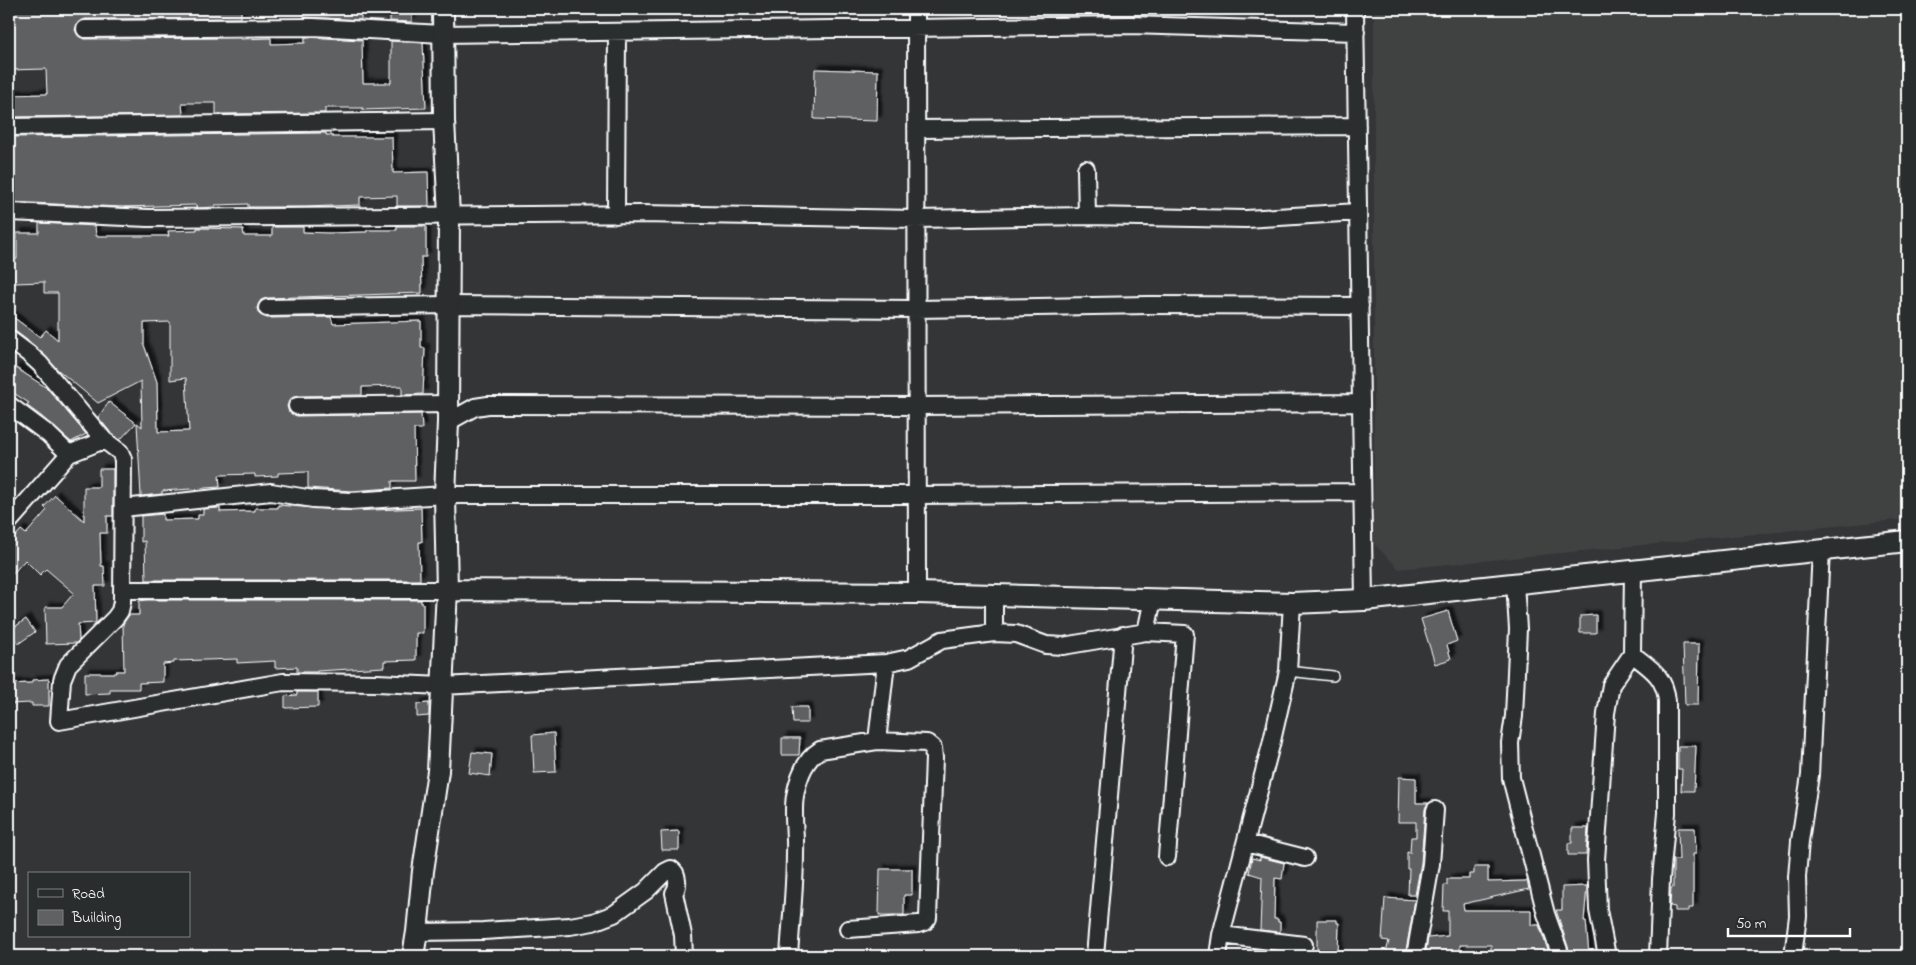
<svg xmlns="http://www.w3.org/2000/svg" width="1916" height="965" viewBox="0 0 1916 965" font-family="'Indie Flower',sans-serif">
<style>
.built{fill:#404243}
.building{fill:#5f6162;stroke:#fff;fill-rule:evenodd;filter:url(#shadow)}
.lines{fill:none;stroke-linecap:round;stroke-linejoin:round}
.service-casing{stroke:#fff;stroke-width:12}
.minor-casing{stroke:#fff;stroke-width:20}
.tertiary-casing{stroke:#fff;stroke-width:24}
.service{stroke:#2a2d2e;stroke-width:9}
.minor{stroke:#2a2d2e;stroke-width:16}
.tertiary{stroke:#2a2d2e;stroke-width:20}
</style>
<defs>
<filter id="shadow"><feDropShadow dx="4.5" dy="-4.5" stdDeviation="1" flood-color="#0009"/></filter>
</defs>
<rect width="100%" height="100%" fill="#333536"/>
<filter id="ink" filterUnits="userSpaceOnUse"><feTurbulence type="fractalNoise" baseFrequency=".02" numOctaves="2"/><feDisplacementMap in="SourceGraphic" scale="10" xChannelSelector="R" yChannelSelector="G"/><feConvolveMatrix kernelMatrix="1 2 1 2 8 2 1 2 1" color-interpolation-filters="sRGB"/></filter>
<g filter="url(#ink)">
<path class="built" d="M1374 9H1907V519L1399 569 1372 542 1374 505Z"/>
<path class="building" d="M31 9H241V18L85 19 77 24 75 30 80 37 85 39 241 38V39L271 38V44L305 43V37L362 40 363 83H391V41L423 43 426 108 363 110V108H325V113L216 114V103H182L183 115 9 117V95L47 94 46 69 9 70V10Z
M304 9H361V20L304 17Z
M390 9H412V22L390 21Z
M815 69 878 71 877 121 814 119Z
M326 133V135H332V137H392L393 173 428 172 429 206H397V196L360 197V205L305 207H248V204L215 205V207L197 208 196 205 121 207 9 202V178H14L13 137Z
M39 223 95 226 96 236H169L168 231 197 230V228L243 229 244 236H272V227H303V232L328 233 367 232V230H397V226H426V257H421L422 293 267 298 261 300 257 308 259 314 267 318 331 317 333 324 421 321V348H425L423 394 402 395V386L362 387V395L297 396 292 398 287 406 289 412 297 416 421 414 422 429H414L415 481H392V488L351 491 308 488V472L278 473V476L255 477V474L219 475 220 487 162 491V494L141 496 137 423 142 427 141 381 98 403 58 370 35 346 15 331 9 329V314L40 337 46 330 58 340V293H44V282L15 283V280H9V260L17 259V233H39ZM170 322V380L186 378 189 431 158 432 157 382 144 345V323Z
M16 368 47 388 86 434 71 442 41 416 26 405 29 403 9 390V380Z
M109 402 136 423 120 440 111 433 98 417Z
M99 469H113V516H107V533H100L101 566H104L105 586H95L96 623 78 624 79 640 76 643 46 644 45 607H62L74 593 46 569 40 575 25 560 9 578V543L21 530 26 534 47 510 44 507 55 495 84 521V487H99Z
M278 505 350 511 421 508 422 542H419L420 580H146L145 541 141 542V516L163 514V520L198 519V515H203V509L220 508V512L255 511V508H278Z
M147 600H421V603H423V633H416V660L384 661V667L317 671V672H297V667L275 668V661L237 663V659L174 661V663L163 664V682L139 683V689H110V693L85 694V673H116V671H124L123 624 129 615H139V601Z
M1448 611 1457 641 1447 645 1451 659 1435 664 1421 619Z
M1596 615V633H1580V616Z
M26 619 35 632 18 644 9 631Z
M1683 644H1699L1698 705H1685Z
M49 679V706H32V703L9 704V684L32 683V680Z
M297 692H318V707L285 708V696L297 695Z
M429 703V716L417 717V704Z
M792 707H808V723H793Z
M554 733 556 772 534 773 532 735Z
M782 738H800L799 755H782Z
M1678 746H1696L1694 791H1681L1682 769H1678Z
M472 752 492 754 490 776 469 773Z
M1399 777 1416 778V803H1428L1425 809 1421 863 1415 895H1408L1409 869H1407V852L1410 853 1411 837H1416V822H1398Z
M1572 828H1588L1586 855H1568V843H1572Z
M1678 828H1695L1696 854H1693V908H1689V911H1675V907L1670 906 1671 888H1673V860H1679Z
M679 831V850H662L661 832Z
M1260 857 1284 863 1282 879 1275 878 1274 919H1278V922H1280V932L1260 930 1262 877 1249 873 1252 858 1260 860Z
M1474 867H1488V882L1527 881 1529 889 1463 904 1464 910H1531V925H1539L1550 956 1491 955V945H1460V954L1425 956 1428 938 1448 936V911H1443L1444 885H1447V879H1469V874H1474Z
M880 869H912V895H904V915H879Z
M1587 886 1584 921H1586L1589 955 1572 954 1571 956 1556 910H1562V887Z
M1385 898 1415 900 1405 956H1385L1389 941 1382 940Z
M1317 920H1337V923H1339L1338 956H1317Z
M1254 949 1280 952V956H1253Z"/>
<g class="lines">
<g class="service-casing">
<path id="service" d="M1288 671 1333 676"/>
</g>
<g class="minor-casing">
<path id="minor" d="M916 9 917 593
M1355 9 1364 600
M85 29 313 27 442 34 1130 25 1356 32
M9 127 444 121
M916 129 1357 126
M1086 169 1087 216
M9 212 148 218 641 214 916 219 1087 216 1246 219 1358 212
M616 215 617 32
M267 308 447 305 916 309 1148 305 1360 306
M9 339 29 354 40 364 104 440 120 452 123 459 122 602 120 611 115 618 68 665 62 680 59 721 283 682 377 683 442 686 886 663 909 658 942 640 994 633 1016 634 1046 645 1063 646 1146 632 1185 634 1167 857
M9 405 48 434 69 454
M297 406 448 404
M448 422 475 407 488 405 917 406 1361 403
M123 508 271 492 313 499 351 501 445 495H917L1362 492
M9 522 69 454 104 440
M1633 570 1632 654C1650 668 1665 676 1667 701V813L1661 879 1658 956
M1515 583 1518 629 1514 716 1510 743 1511 778 1546 914 1561 956
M122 590H447
M994 595V633
M1146 632 1153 599
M1246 843 1305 858
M848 929 918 924 925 922 928 918 934 758 933 748 927 743 877 741
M417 932 483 931 570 926 593 922 614 914 646 891 665 872 671 869C678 873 679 886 674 893L683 935 684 956
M1221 935 1304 945
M789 956C791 922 795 887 795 853 796 835 792 814 795 796 798 779 805 759 820 750L877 741 886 663
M1095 956 1123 635
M1218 956 1221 935 1271 745 1288 671 1292 603
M1415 956 1431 864 1435 810
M1607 956 1598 910 1596 860 1606 713 1611 685 1632 654
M1793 956 1798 916 1797 877 1800 841 1810 775 1821 550"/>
</g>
<g class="tertiary-casing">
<path id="tertiary" d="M447 590 917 593 1292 603 1364 600 1907 541
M413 956 417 932 423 871 438 771 447 590 445 495 448 422 449 215 444 121 443 9"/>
</g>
<use href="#service" class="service"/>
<use href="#minor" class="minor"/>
<use href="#tertiary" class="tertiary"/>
</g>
</g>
<rect width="1916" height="965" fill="none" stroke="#2a2d2e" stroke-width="30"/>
<rect x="15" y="15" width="1886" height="935" fill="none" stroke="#fff" stroke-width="2" filter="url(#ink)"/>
<rect x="28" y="872" width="162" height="65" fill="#2a2d2e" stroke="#7f8182"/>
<rect x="38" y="889" width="25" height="8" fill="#2a2d2e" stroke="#7f8182"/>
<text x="72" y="898" font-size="15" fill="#ffffff">Road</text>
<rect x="38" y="910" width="25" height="15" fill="#5f6162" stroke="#7f8182"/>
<text x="72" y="922" font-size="15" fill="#ffffff">Building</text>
<path d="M1728 928v8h122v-8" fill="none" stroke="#ffffff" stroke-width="2.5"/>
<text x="1736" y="928" font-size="15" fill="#ffffff" stroke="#2a2d2e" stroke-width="4" paint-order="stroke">50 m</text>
</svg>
